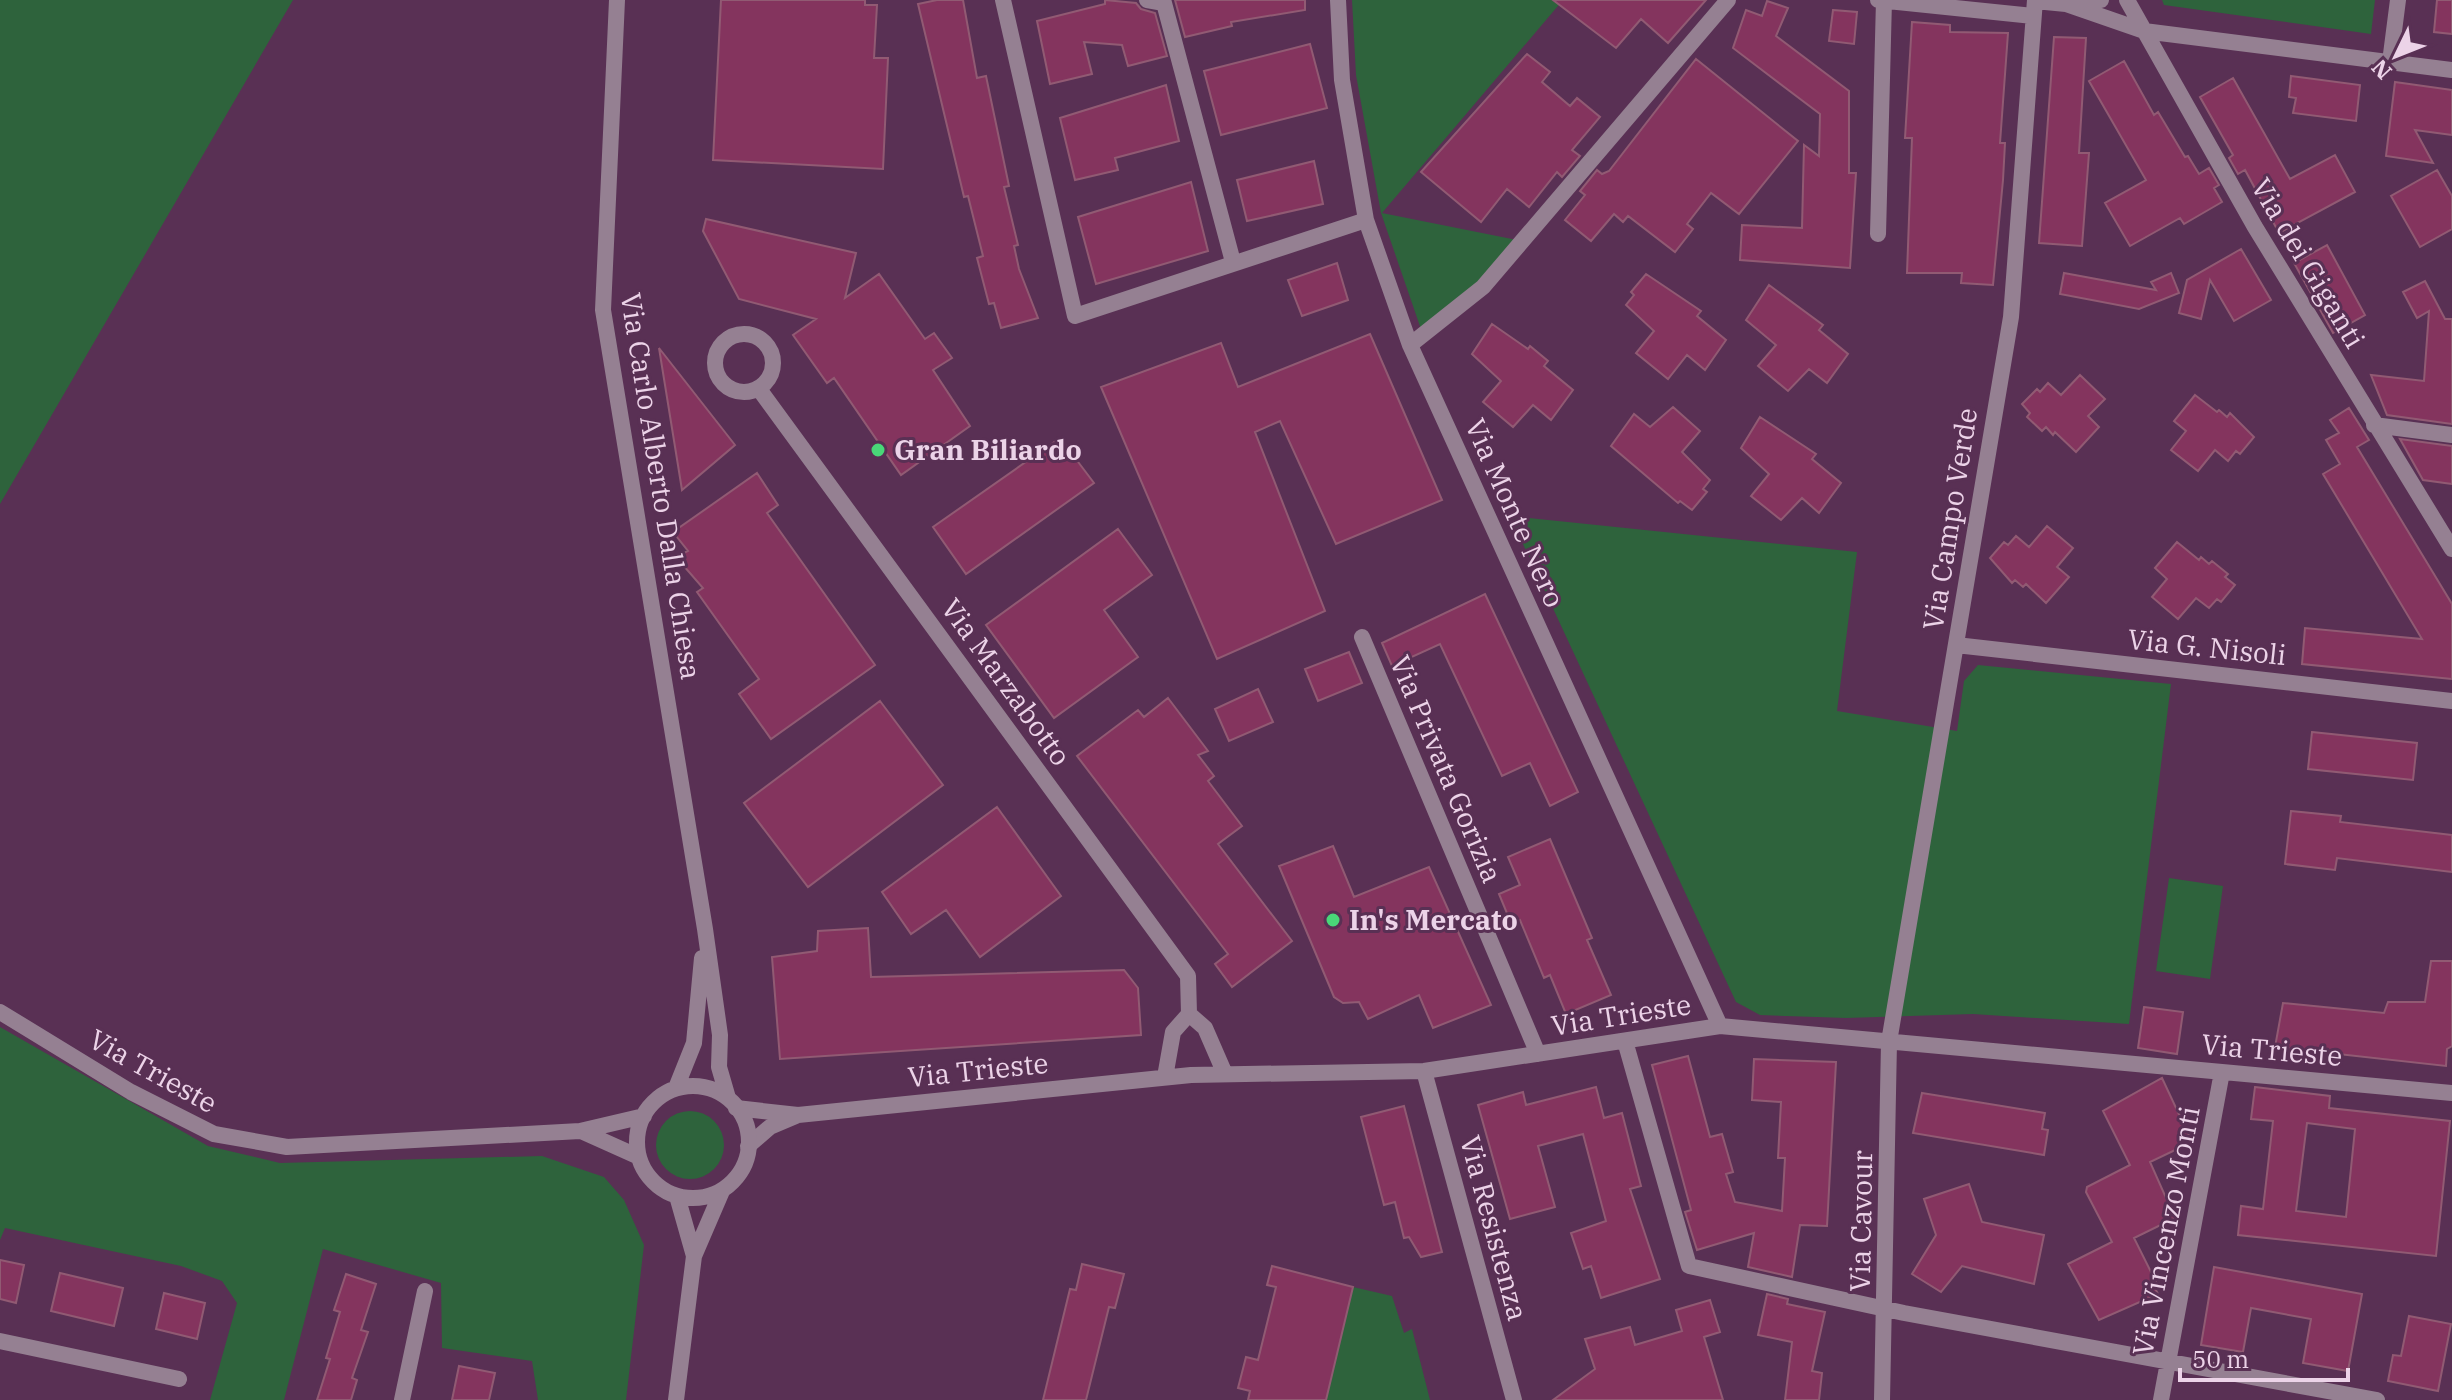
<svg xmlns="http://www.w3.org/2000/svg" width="2452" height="1400" viewBox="0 0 2452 1400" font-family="'IBM Plex Serif',serif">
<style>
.green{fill:#2e633c}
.building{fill:#84345e;stroke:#915a73;stroke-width:2;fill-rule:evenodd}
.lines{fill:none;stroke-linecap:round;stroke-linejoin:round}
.minor{stroke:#958092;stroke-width:16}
.tertiary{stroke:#958092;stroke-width:16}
.poi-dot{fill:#49d778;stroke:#593054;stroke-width:3}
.labels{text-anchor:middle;stroke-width:6;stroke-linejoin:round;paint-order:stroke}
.street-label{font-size:28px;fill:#ecd3e8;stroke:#593054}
.poi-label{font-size:28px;font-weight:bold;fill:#ecd3e8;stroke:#593054;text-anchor:start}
</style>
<rect width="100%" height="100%" fill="#593054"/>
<path class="green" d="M0 0H293L0 504Z
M1352 0H1563L1382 213 1522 241 1423 335 1381 213 1356 75Z
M2162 0H2375L2371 34 2164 5Z
M1510 516 1857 552 1837 711 1957 731 1964 681 1978 665 2171 684 2129 1024 1973 1014 1846 1018 1760 1015 1736 1002Z
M2169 878 2223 886 2210 979 2156 971Z
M0 1027 208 1146 280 1163 542 1156 604 1177 624 1200 644 1245 626 1400H538L532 1361 442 1348 441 1283 323 1249 284 1400H210L237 1303 222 1281 181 1266 5 1228 0 1240Z
M656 1145a34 34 0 1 1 68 0a34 34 0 1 1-68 0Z
M1353 1287 1392 1296 1404 1333 1412 1329 1430 1400H1326Z"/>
<path class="building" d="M721 0H865V5H877L874 58H888L883 169 713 160Z
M937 0H963L977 78 986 76 1009 186 1004 187 1018 245 1014 246 1019 269 1038 318 1001 328 994 303 989 304 977 258 983 256 968 196 964 197 918 4Z
M1105 0 1136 3 1141 9 1155 13 1167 56 1128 66 1122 45 1084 42 1092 74 1050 84 1037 21 1105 4Z
M1175 0H1305V10L1231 22 1232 26 1185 37Z
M1553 0H1706L1668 43 1641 19 1616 48Z
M2437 0H2452V34L2434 32Z
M1767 1 1788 8 1776 36 1849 91V173H1856L1850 268 1740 260 1742 225 1802 228 1804 145 1819 156 1820 114 1733 48 1746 10 1762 16Z
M1833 10 1857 12 1854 44 1829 41Z
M1912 22 1950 25V32L2008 33 2000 143H2005L2003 180 1993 285 1961 283 1962 273H1907L1912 138H1905Z
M2054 37 2086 38 2079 153H2089L2082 246 2039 243Z
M1310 44 1327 108 1221 135 1204 71Z
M1527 54 1550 72 1542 82 1570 106 1577 98 1600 117 1572 150 1580 156 1562 177 1557 172 1529 207 1507 189 1481 222 1421 172Z
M1696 59 1798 141 1739 214 1711 193 1687 224 1693 229 1675 252 1628 216 1623 222 1614 214 1591 241 1565 220 1585 195 1580 191 1597 170 1602 174 1609 171Z
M2124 61 2154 115 2158 112 2185 157 2188 156 2199 174 2209 168 2219 185 2214 188 2222 202 2184 224 2180 218 2130 246 2105 203 2146 180 2089 81Z
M2291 76 2360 85 2356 121 2293 113 2296 98 2289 97Z
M2233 78 2290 179 2335 155 2355 192 2279 233 2245 170 2238 174 2229 158 2233 155 2200 97Z
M2395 82 2452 90V135L2415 130 2433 163 2386 156Z
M1166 85 1179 141 1115 158 1118 170 1075 180 1060 118Z
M1314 161 1323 204 1247 221 1237 180Z
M2437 170 2452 196V229L2420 247 2391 196Z
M1191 182 1208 251 1096 284 1078 217Z
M706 219 856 253 845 298 879 274 925 339 934 333 952 358 933 370 970 426 901 475 834 378 827 383 793 335 816 319 739 299 703 231Z
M2327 245 2365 315 2333 333 2294 263Z
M2241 249 2271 300 2234 321 2210 280 2201 319 2179 313 2187 280Z
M1337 263 1348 300 1302 316 1288 280Z
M2064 273 2156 290 2151 282 2171 273 2179 293 2139 309 2060 294Z
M1646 274 1701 311 1697 316 1726 340 1705 370 1687 355 1668 379 1636 353 1654 331 1626 305 1634 295 1631 292Z
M2425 281 2445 319H2452V424L2387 415 2371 375 2424 381 2429 311 2417 318 2403 292Z
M1769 285 1823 325 1819 330 1848 354 1827 383 1809 369 1788 391 1758 366 1776 345 1746 320Z
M1492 324 1528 349 1530 346 1548 361 1544 366 1573 390 1551 420 1533 405 1513 427 1483 402 1501 381 1472 354Z
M1370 334 1442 500 1336 544 1280 421 1255 432 1325 611 1217 659 1101 387 1221 343 1238 387Z
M659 348 735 445 682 490Z
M2080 375 2105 399 2088 416 2099 427 2076 452 2055 432 2053 435 2046 427 2042 431 2027 417 2030 413 2022 404 2037 389 2040 392 2048 383 2061 395Z
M2195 395 2217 412 2219 410 2227 417 2230 413 2254 437 2240 454 2236 451 2228 461 2215 450 2198 471 2171 450 2186 431 2174 421Z
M1673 407 1700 431 1682 452 1710 480 1703 489 1707 492 1692 510 1680 501 1678 503 1611 446 1634 414 1650 427Z
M2349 408 2369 440 2357 447 2452 604V679L2302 664 2305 628 2422 639 2323 474 2340 464 2326 440 2339 433 2330 420Z
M1760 417 1816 454 1812 459 1841 483 1819 513 1802 498 1781 520 1751 496 1769 474 1741 448Z
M1060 438 1094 483 966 574 933 527Z
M2400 439 2452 446V484L2423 480Z
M757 473 778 505 767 513 875 665 771 739 739 694 759 679 697 592 703 588 676 557 688 551 673 532Z
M2047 526 2073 548 2057 567 2069 577 2046 603 2026 584 2023 587 2015 580 2012 583 1990 558 2004 542 2008 545 2016 536 2029 547Z
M1118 529 1152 575 1104 610 1138 657 1054 718 986 625Z
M2177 542 2199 560 2201 557 2209 564 2212 561 2228 574 2225 577 2235 585 2221 602 2217 599 2209 608 2196 598 2178 619 2152 597 2167 579 2155 568Z
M1485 594 1578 792 1550 806 1530 763 1502 776 1440 644 1392 666 1382 643Z
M1349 652 1362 683 1318 701 1305 669Z
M1258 689 1273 722 1229 741 1215 709Z
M1168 698 1208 751 1198 755 1214 776 1208 781 1242 826 1218 844 1292 941 1232 987 1215 964 1228 954 1077 756 1138 710 1144 717Z
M880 701 943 785 808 887 744 803Z
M2312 732 2417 743 2413 780 2308 769Z
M997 807 1061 896 980 957 946 910 911 934 882 892Z
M2291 811 2341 816 2340 822 2452 835V872L2337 858 2335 870 2285 864Z
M1550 839 1592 938 1587 940 1611 995 1566 1014 1550 975 1544 978 1520 920 1511 923 1499 894 1520 885 1508 857Z
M1333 846 1354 897 1429 867 1491 1005 1433 1028 1419 995 1368 1019 1359 1002 1343 1003 1334 997 1279 866Z
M868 928 871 977 1124 970 1138 988 1141 1035 780 1059 772 957 817 951 818 931Z
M2431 961H2452V1046L2447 1049 2446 1066 2275 1047 2283 1003 2384 1013 2388 1002H2425Z
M2144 1007 2183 1012 2177 1054 2138 1048Z
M1688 1056 1710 1137 1722 1134 1733 1172 1726 1174 1735 1202 1782 1211 1785 1158H1778L1781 1102 1752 1100 1754 1059 1836 1062 1827 1226 1800 1225 1792 1277 1748 1267 1754 1233 1697 1250 1685 1212 1691 1210 1652 1065Z
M2162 1078 2192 1142 2150 1162 2175 1218 2134 1238 2156 1282 2153 1284 2158 1294 2099 1320 2068 1264 2112 1242 2086 1192 2087 1187 2130 1165 2103 1111Z
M1596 1087 1604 1118 1622 1113 1641 1186 1630 1189 1660 1279 1601 1298 1591 1266 1583 1269 1571 1233 1606 1221 1583 1134 1538 1146 1555 1207 1510 1219 1478 1105 1523 1092 1526 1105Z
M2255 1087 2330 1096 2329 1108 2450 1121 2436 1256 2238 1235 2241 1206 2263 1209 2273 1121 2251 1119ZM2307 1123 2355 1129 2346 1217 2296 1211Z
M1922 1093 2045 1113 2042 1129 2048 1130 2044 1155 1913 1133Z
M1404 1106 1442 1252 1421 1257 1409 1237 1404 1238 1395 1202 1384 1205 1361 1117Z
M1969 1184 1982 1222 2044 1235 2034 1284 1962 1266 1941 1292 1912 1274 1936 1235 1924 1199Z
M0 1260 24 1265 16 1303 0 1299Z
M1082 1264 1124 1274 1115 1308 1109 1307 1086 1400H1043L1070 1289 1076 1290Z
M1272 1266 1353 1287 1326 1400H1248L1250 1391 1238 1388 1246 1357 1258 1360 1276 1287 1267 1285Z
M2214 1267 2362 1294 2348 1371 2303 1363 2311 1319 2251 1308 2243 1352 2201 1345Z
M60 1273 123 1288 114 1326 51 1311Z
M346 1274 376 1284 361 1330 368 1332 352 1378 357 1380 351 1400H317L330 1359 326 1358 340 1312 334 1310Z
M164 1293 205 1303 197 1339 156 1329Z
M1767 1294 1788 1299 1787 1304 1825 1312 1812 1371 1822 1373 1819 1400H1785L1792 1342 1758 1335Z
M1710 1300 1720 1332 1704 1337 1723 1400H1553L1595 1369 1585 1339 1630 1327 1635 1345 1682 1331 1676 1310Z
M2409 1316 2451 1324 2438 1391 2388 1381 2393 1355 2401 1356Z
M459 1366 495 1373 489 1400H452Z"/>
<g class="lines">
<path class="minor" d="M1003 0 1075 316 1366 220
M1147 0 1164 3 1233 262
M1338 0 1342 80 1366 220 1410 345 1720 1026
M1878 0 2033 16
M2127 0 2255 227 2452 549
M2035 1 2066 4 2144 31 2452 70
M2075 5 2101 0
M2390 62 2398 0
M1878 234 1884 0
M715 363a29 29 0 1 1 58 0a29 29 0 1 1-58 0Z
M1410 345 1483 287 1728 0
M759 389 1188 976 1189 1014
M2374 425 2452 435
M1362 637 1538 1054
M1956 645 2452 701
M1189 1014 1205 1028 1225 1074
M1625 1041 1689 1266 1904 1313 2377 1400
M1424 1071 1514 1400
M1165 1077 1173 1032 1189 1014
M736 1108 798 1115 1191 1075 1424 1071 1720 1026 2452 1093
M748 1146 770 1127 796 1116
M0 1341 179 1379
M402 1400 425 1291
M1882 1400 1889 1042 2011 317 2035 0
M2161 1400 2222 1072"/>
<path class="tertiary" d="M617 0 603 310 705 929 720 1035 719 1067 728 1098
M0 1012 131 1092 214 1134 287 1147 580 1131 644 1116
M637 1142a56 56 0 1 1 112 0a56 56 0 1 1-112 0Z
M676 1088 694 1043 702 958
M581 1131 639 1157
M677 1196 694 1256
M676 1400 694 1256 722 1191"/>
</g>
<g class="poi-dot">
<circle cx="878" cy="450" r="8"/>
<circle cx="1333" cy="920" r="8"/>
</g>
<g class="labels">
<g class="street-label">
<text transform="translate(2308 263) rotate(59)" y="10">Via dei Giganti</text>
<text transform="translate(661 486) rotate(81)" y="10">Via Carlo Alberto Dalla Chiesa</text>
<text transform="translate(1515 513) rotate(66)" y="10">Via Monte Nero</text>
<text transform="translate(1950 519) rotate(-81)" y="10">Via Campo Verde</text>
<text transform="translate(2207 647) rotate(6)" y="10">Via G. Nisoli</text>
<text transform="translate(1006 682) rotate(54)" y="10">Via Marzabotto</text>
<text transform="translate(1446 769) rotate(67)" y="10">Via Privata Gorizia</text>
<text transform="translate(1621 1015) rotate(-9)" y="10">Via Trieste</text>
<text transform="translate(2272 1050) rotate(5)" y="10">Via Trieste</text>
<text transform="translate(978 1070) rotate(-6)" y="10">Via Trieste</text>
<text transform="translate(153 1071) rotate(29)" y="10">Via Trieste</text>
<text transform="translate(1861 1221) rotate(-89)" y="10">Via Cavour</text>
<text transform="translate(1494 1228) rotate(75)" y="10">Via Resistenza</text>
<text transform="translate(2166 1231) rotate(-79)" y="10">Via Vincenzo Monti</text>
</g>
<g class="poi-label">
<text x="894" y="460">Gran Biliardo</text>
<text x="1349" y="930">In's Mercato</text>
</g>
</g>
<g transform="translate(2396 56) rotate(227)" stroke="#593054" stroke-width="6" paint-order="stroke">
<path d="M0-6L14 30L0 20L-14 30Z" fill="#ecd3e8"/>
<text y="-12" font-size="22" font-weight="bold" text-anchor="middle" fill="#ecd3e8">N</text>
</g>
<path d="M2180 1368v12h168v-12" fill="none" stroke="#ecd3e8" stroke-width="4"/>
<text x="2192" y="1368" font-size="24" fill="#ecd3e8" stroke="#593054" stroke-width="6" paint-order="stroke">50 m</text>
</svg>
